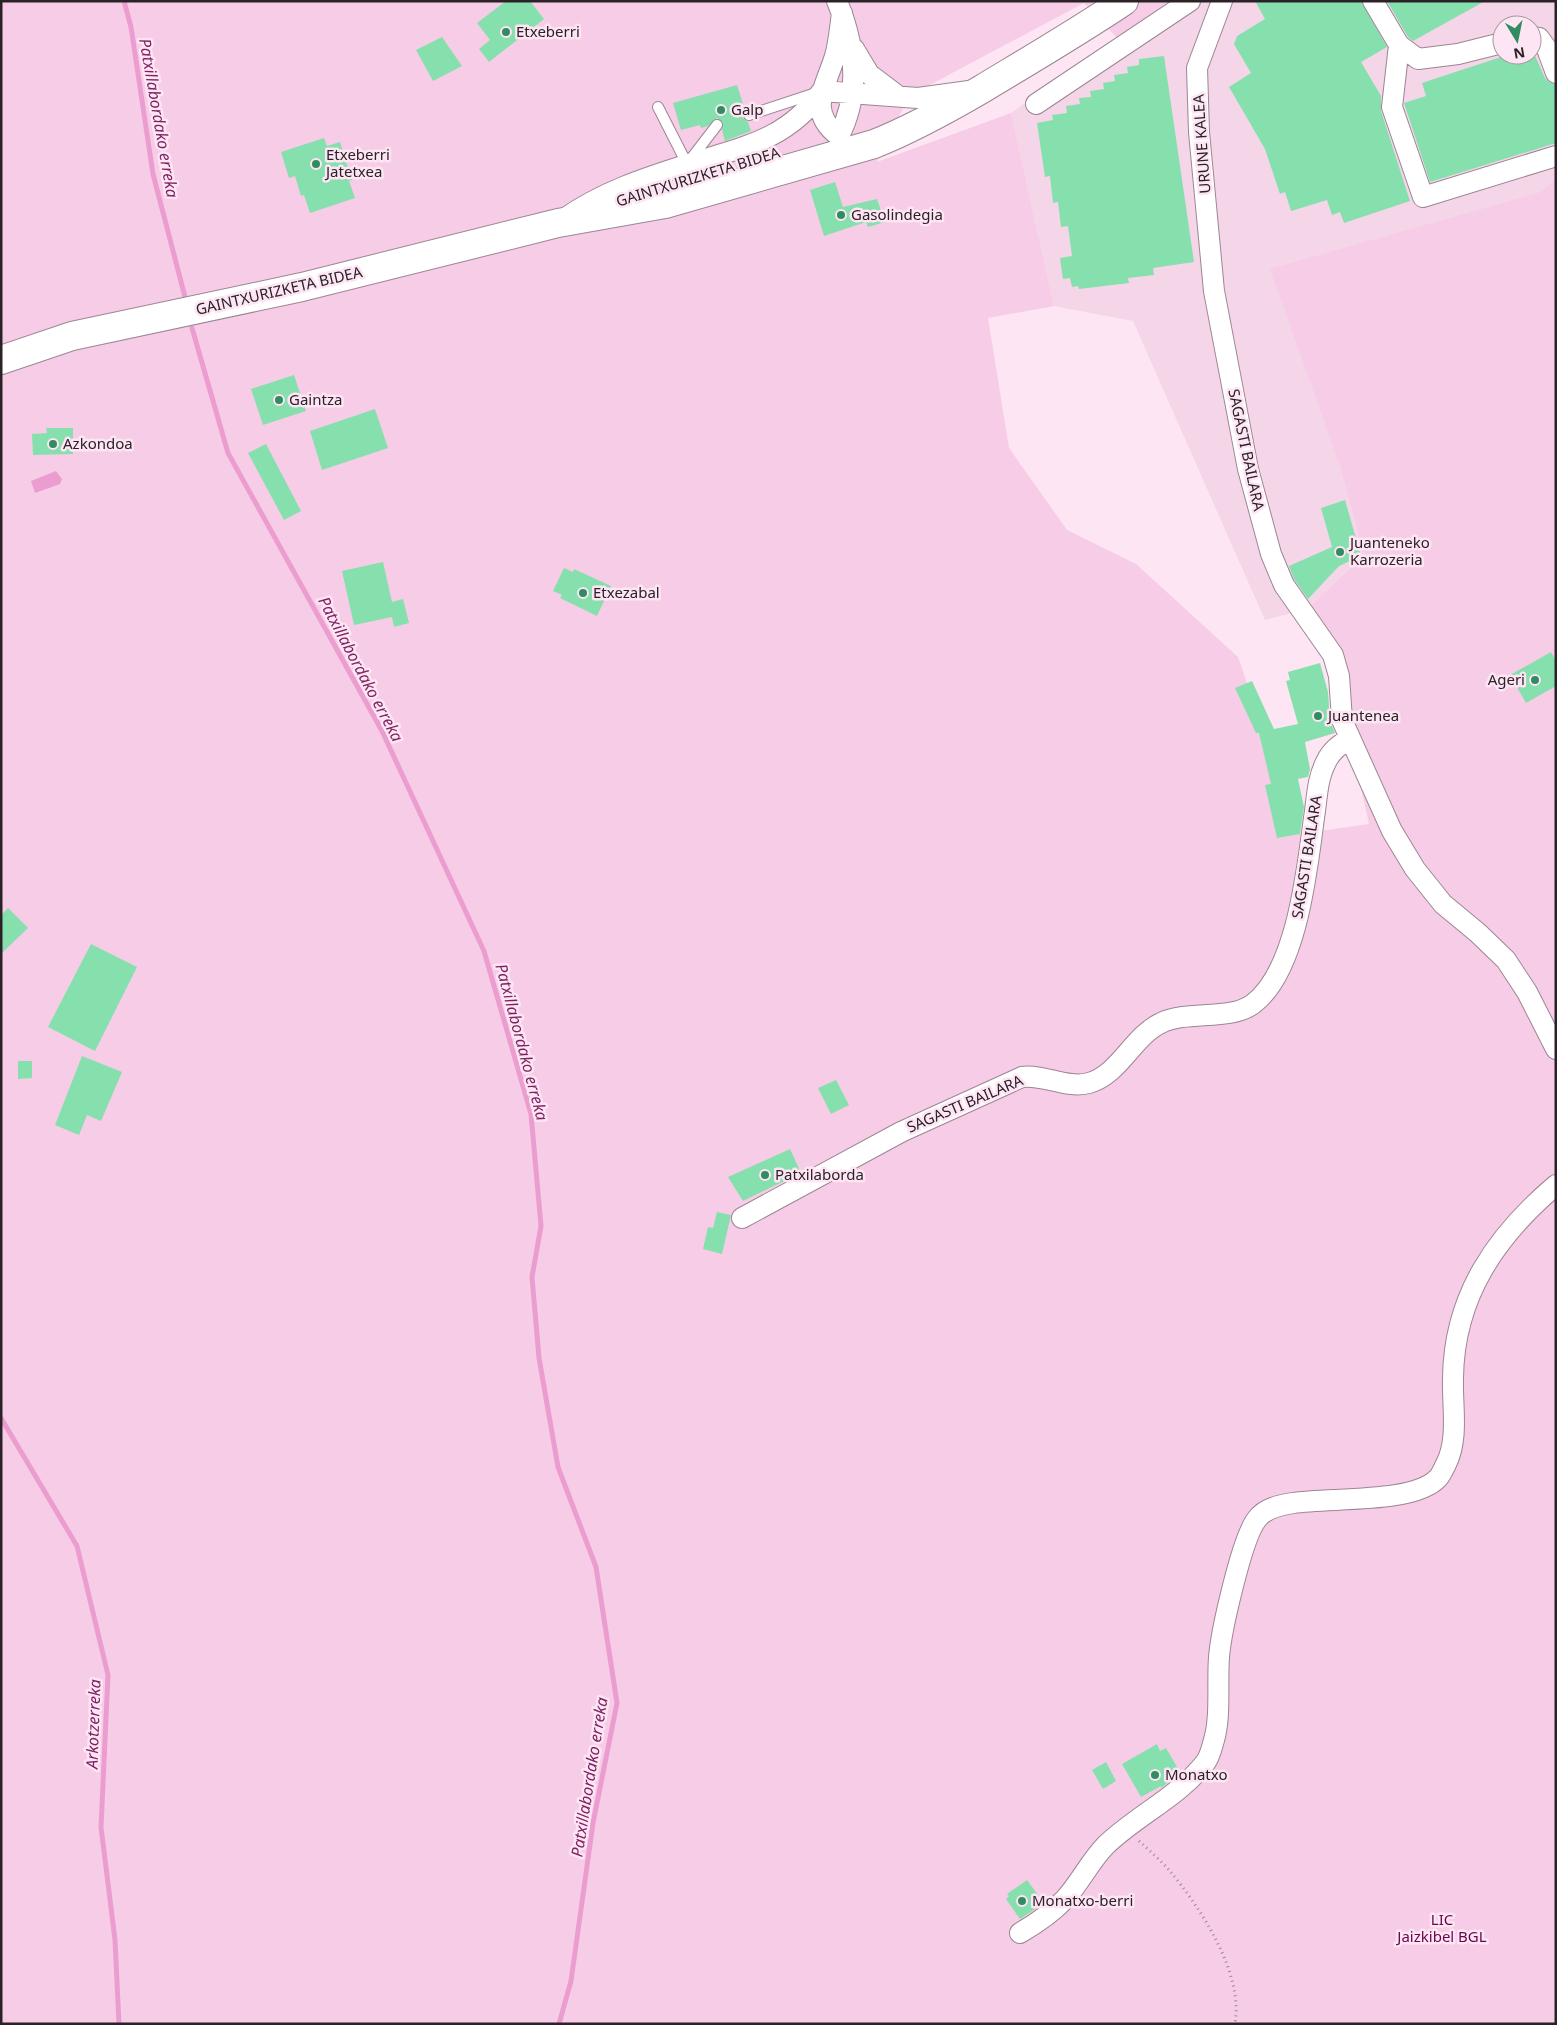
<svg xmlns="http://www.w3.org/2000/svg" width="1557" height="2025" viewBox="0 0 1557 2025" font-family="'Noto Sans',sans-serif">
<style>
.built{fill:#f5d5e8;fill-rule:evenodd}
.green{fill:#f7cce6}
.water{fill:#ec9dcf}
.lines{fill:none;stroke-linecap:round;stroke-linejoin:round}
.stream{stroke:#ec9dcf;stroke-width:5}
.building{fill:#85e0ae}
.service-casing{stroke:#9c8693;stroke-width:12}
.minor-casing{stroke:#9c8693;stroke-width:22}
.secondary-casing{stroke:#9c8693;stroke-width:30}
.path{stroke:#9a8993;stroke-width:3;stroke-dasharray:1 4;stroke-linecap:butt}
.service{stroke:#fff;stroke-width:10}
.minor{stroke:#fff;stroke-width:20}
.secondary{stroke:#fff;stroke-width:28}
.poi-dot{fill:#338c61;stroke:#fde5f3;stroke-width:2}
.labels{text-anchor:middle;stroke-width:5;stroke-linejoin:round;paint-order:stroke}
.poi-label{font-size:15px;fill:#2b2228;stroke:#fde5f3;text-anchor:start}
.street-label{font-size:15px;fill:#2b2228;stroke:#fde5f3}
.park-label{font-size:15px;fill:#66064e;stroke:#fde5f3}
.water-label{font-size:16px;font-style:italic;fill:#7c2262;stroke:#fde5f3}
</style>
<rect width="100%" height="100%" fill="#fde5f3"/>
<path class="built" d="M1173 1H1556V180L1538 193 1339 463 1364 555 1307 609 1265 620 1133 321 1054 306 1011 113ZM1502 25H1532V55H1502Z"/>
<path class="green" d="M1 1H1173L1118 39 1084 3 909 96 877 162 1011 113 1054 306 988 318 1009 448 1067 530 1136 564 1238 657 1299 834 1369 824 1344 711 1307 609 1364 555 1339 463 1270 269 1538 193 1556 180V2024H1Z"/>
<path class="water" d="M56 471 62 479 60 484 35 493 31 481Z"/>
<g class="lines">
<path class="stream" d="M124 1 131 27 153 174 185 297
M192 328 228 453 382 731 484 951 531 1114 541 1226 532 1277 539 1358 558 1467 596 1567 617 1703 593 1823 571 1981 559 2024
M1 1418 77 1546 108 1675 101 1827 115 1940 119 2024"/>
</g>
<path class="building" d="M506 1H530L544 19 489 62 479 49 490 40 477 23Z
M1255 1H1361L1387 47 1361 62 1381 96V111L1410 201 1344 223 1340 212 1332 215 1327 200 1291 211 1285 192 1280 194 1265 149 1229 87 1251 73 1234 44 1237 36 1265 19Z
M1387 1H1485L1413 41 1408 37Z
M442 37 462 66 433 81 416 50Z
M1532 49 1545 78 1549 82 1556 85V143L1430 182 1404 103 1426 96 1422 83 1507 55H1532Z
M1164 56 1194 262 1153 268 1154 275 1128 278 1129 283 1079 289 1078 286 1072 287 1070 278 1063 279 1060 258 1072 256 1068 226 1061 227 1058 202 1053 203 1050 176 1045 177 1037 123 1053 120 1052 115 1067 113 1066 106 1080 104 1079 98 1091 97 1090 91 1104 89 1103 83 1115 81 1114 75 1128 73 1127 67 1139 65V59Z
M737 85 745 110 742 117 748 122 751 131 725 141 722 130 723 123 717 118 708 126 701 128 700 125 681 130 673 103Z
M324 138 327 146 340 142 352 180 349 181 355 198 310 213 304 195 301 196 295 176 289 178 281 152Z
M835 182 843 207 877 199 885 222 868 227 866 222 824 236 810 190Z
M294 375 306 411 263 425 251 389Z
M375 409 388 448 322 470 310 431Z
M46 428H73V454L33 455 32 434 47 433Z
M266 444 301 511 284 520 248 453Z
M1345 500 1361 556 1339 566 1308 599 1294 579 1289 566 1332 547 1321 508Z
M383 562 392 602 403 599 409 623 394 627 392 617 354 625 342 571Z
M564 568 573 572 574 569 611 586 597 616 560 598 562 595 553 591Z
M1551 652 1556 661V686L1526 703 1510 675Z
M1320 663 1328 692 1330 721 1335 733 1305 742 1310 769 1308 777 1298 779 1304 807 1300 834 1277 838 1265 785 1271 784 1259 733H1256L1235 688 1252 681 1274 729 1298 724 1286 681 1290 680 1288 672Z
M8 908 28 928 1 954V915Z
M91 944 137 967 95 1051 48 1027Z
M82 1056 122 1072 101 1121 87 1115 79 1135 55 1125Z
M18 1061H32V1078L18 1079Z
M836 1080 849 1105 831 1114 818 1088Z
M790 1149 801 1173 743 1201 728 1177Z
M717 1212 731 1215 722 1254 703 1249 708 1227 713 1228Z
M1157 1744 1160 1751 1166 1748 1180 1772 1161 1788V1786L1141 1797 1122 1764Z
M1106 1762 1116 1781 1103 1789 1092 1770Z
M1027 1880 1041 1899 1034 1903 1038 1907 1020 1919 1006 1899 1009 1896 1007 1894Z"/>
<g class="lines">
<g class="service-casing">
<path id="service" d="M658 107 687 164 717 125
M749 115 816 93"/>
</g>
<g class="minor-casing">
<path id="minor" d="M837 1C855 45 861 93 839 136 806 112 826 86 835 56 839 42 840 27 842 13
M1222 1 1197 68 1199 132 1214 291 1248 469 1271 554 1284 585 1333 655 1339 676 1342 720 1392 831 1415 869 1443 904 1478 933 1506 960 1527 992 1556 1049
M1373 1 1399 45 1418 59 1458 54 1502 43
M1532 37 1539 38 1547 49 1556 73
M1399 45 1392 107 1423 197 1556 156
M854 49 869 74 898 96
M822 91 918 98 969 91
M1036 104 1190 1
M564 219C602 192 645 178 689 164 743 147 787 140 822 91
M742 1218 901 1132 1022 1077C1044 1074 1067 1089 1089 1083 1120 1074 1133 1036 1161 1023 1187 1010 1230 1021 1253 1004 1297 971 1307 870 1314 818 1317 799 1317 779 1326 762 1331 751 1339 745 1349 739
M1020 1933C1037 1923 1052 1913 1065 1899 1080 1883 1090 1861 1106 1845 1136 1816 1178 1797 1205 1763 1210 1757 1212 1747 1214 1740 1221 1716 1217 1683 1219 1657 1221 1632 1242 1537 1257 1519 1265 1508 1280 1505 1293 1503 1330 1497 1414 1504 1438 1478 1441 1475 1444 1468 1446 1464 1459 1439 1452 1405 1453 1378 1454 1296 1496 1236 1556 1185"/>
</g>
<g class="secondary-casing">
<path id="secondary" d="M1 360 72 336 302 287 558 223 665 204 874 144C912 129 946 110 982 89 1030 60 1078 32 1124 1"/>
</g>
<path class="path" d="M1139 1841C1149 1850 1160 1860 1169 1870 1200 1907 1244 1973 1235 2024"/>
<use href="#service" class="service"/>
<use href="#minor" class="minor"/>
<use href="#secondary" class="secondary"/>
</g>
<g class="poi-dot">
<circle cx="506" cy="32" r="5"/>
<circle cx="721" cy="110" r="5"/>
<circle cx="316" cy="164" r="5"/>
<circle cx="841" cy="215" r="5"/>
<circle cx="279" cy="400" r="5"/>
<circle cx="53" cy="444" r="5"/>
<circle cx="1340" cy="552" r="5"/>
<circle cx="583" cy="593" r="5"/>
<circle cx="1535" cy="680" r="5"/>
<circle cx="1318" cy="716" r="5"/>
<circle cx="765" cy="1175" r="5"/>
<circle cx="1155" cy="1775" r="5"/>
<circle cx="1022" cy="1901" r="5"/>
</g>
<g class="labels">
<g class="poi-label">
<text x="516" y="37">Etxeberri</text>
<text x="731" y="115">Galp</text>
<text x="326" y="160">Etxeberri<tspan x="326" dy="17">Jatetxea</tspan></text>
<text x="851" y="220">Gasolindegia</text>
<text x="289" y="405">Gaintza</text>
<text x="63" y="449">Azkondoa</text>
<text x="1350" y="548">Juanteneko<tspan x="1350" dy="17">Karrozeria</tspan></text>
<text x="593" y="598">Etxezabal</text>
<text x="1525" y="685" text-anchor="end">Ageri</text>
<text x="1328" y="721">Juantenea</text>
<text x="775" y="1180">Patxilaborda</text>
<text x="1165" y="1780">Monatxo</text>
<text x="1032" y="1906">Monatxo-berri</text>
</g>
<g class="street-label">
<text transform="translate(1202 144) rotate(-94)" y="5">URUNE KALEA</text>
<text transform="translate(698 177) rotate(-17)" y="5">GAINTXURIZKETA BIDEA</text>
<text transform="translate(279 291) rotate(-13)" y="5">GAINTXURIZKETA BIDEA</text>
<text transform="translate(1246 450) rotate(78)" y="5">SAGASTI BAILARA</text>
<text transform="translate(1307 857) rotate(-81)" y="5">SAGASTI BAILARA</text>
<text transform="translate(965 1104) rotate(-23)" y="5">SAGASTI BAILARA</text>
</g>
<g class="park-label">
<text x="1442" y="1925">LIC<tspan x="1442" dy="17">Jaizkibel BGL</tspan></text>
</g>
<g class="water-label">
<text transform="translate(159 118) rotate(80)" y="6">Patxillabordako erreka</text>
<text transform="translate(361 669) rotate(62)" y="6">Patxillabordako erreka</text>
<text transform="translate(522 1042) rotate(75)" y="6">Patxillabordako erreka</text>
<text transform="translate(93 1724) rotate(-88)" y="6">Arkotzerreka</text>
<text transform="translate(589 1777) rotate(-81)" y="6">Patxillabordako erreka</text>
</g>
</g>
<rect width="1557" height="2025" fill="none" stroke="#2b2228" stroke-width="5"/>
<g transform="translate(1517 40) rotate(170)"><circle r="24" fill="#fde5f3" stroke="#a997a2"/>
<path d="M0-4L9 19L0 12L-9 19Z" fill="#338c61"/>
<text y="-8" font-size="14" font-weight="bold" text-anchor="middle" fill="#2b2228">N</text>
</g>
</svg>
